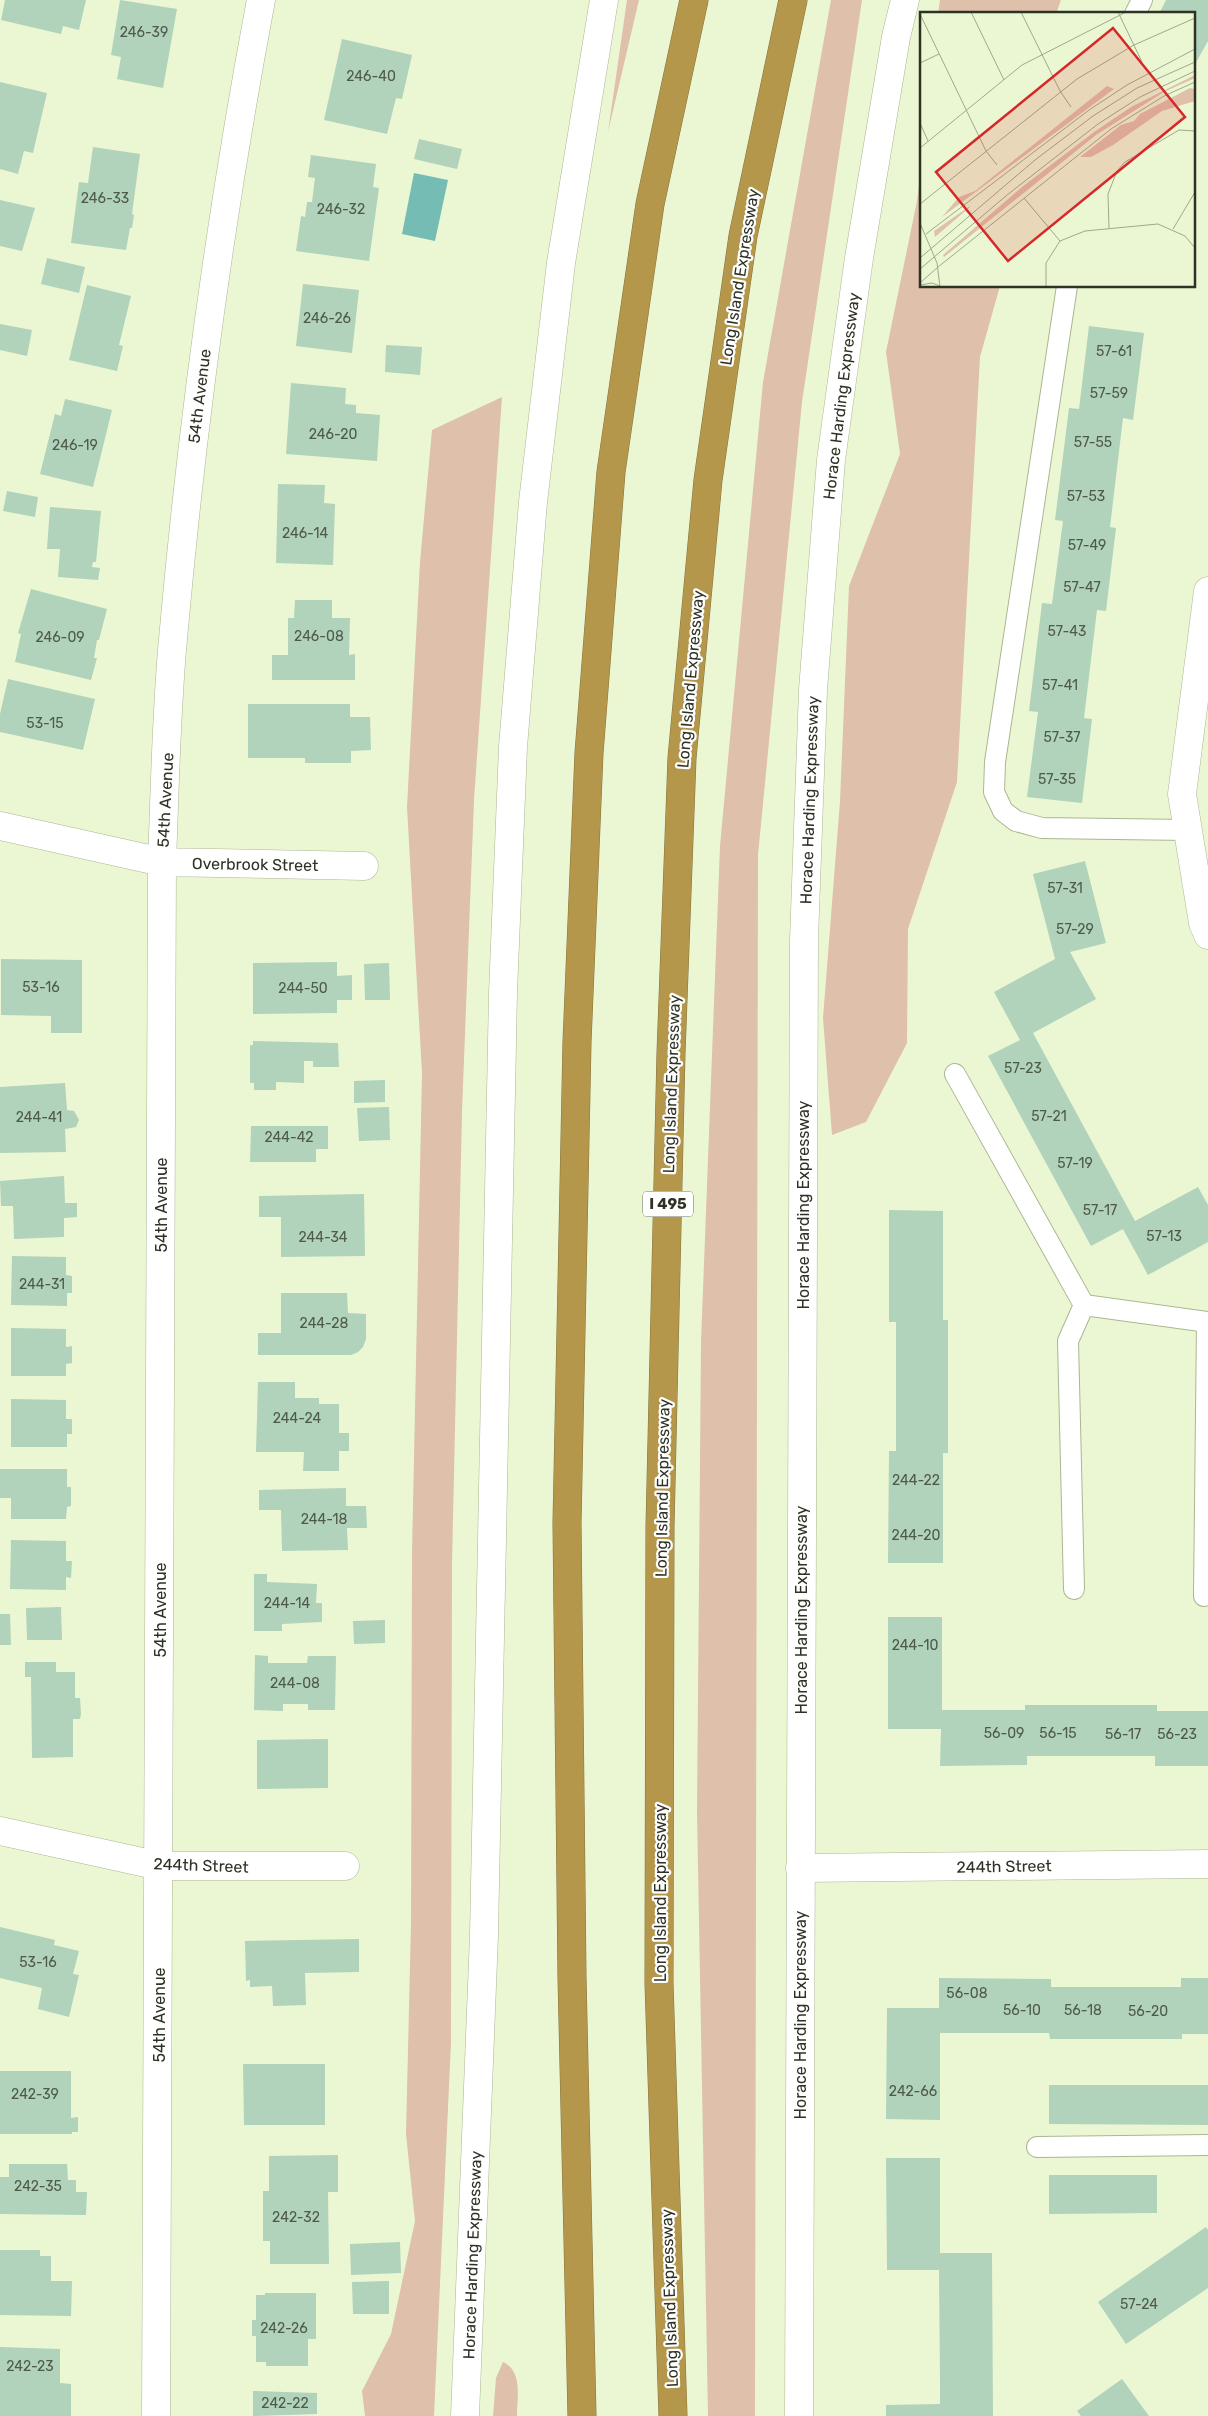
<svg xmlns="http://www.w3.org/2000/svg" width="1208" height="2416" viewBox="0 0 1208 2416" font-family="Rubik,sans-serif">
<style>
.green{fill:#dfc0aa}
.water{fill:#75bcb4}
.building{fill:#b1d2bb}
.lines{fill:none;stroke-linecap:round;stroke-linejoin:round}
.lane-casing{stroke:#abb693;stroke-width:22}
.street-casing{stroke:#abb693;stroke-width:29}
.secondary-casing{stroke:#abb693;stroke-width:29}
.highway-casing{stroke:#85743d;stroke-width:29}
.lane{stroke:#fff;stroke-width:20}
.street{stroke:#fff;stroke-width:28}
.secondary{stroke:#fff;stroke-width:28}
.highway{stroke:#b4974b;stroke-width:28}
.labels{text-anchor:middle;stroke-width:4.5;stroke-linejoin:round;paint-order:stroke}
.number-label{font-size:14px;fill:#4e5a4a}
.shield{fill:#fefefe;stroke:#6c6f65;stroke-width:1}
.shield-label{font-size:15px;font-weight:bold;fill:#2d3224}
.street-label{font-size:16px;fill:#2d3224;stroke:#fefefe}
.inset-road{fill:none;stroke:#9fa88d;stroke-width:1}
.view{fill:#d62828;fill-opacity:0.15;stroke:#d62828;stroke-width:2.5}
.inset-edge{fill:none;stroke:#2d3224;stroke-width:2.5}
</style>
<rect width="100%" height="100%" fill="#ebf7d3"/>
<path class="green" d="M627 0H639L608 132Z
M831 0H862L802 402 758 855 755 2416H708L697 1812 701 1342 720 846 763 382Z
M940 0H1061L1056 14H938Z
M922 162V286H1000L980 357 957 782 908 929 907 1043 866 1122 832 1135 823 1018 840 801 849 586 900 454 886 352 917 201Z
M502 397 474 800 462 1112 452 1564 451 2042 434 2416H365L362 2391 391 2334 415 2221 406 2134 411 1924 412 1553 422 1073 407 807 420 562 432 430Z
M503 2362C523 2371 517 2397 517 2416H493L496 2378Z"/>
<path class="water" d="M414 173 448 180 435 241 402 234Z"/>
<path class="building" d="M5 0H86L79 30 63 26 61 34 1 20Z
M120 0 177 9 163 88 117 79 121 57 111 55Z
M1166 0H1208V41L1194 66V14H1159Z
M342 39 412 55 402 99 396 98 387 134 324 120Z
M0 82 47 93 33 153 24 151 18 174 0 169Z
M419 139 462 149 457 169 414 159Z
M93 147 140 154 132 214 134 215 132 228H130L126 250 71 243 79 182 88 183Z
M311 155 376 164 373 187 379 188 369 261 296 251 301 216 305 217 307 202H312L315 178 308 177Z
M0 200 35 208 22 251 0 246Z
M47 258 85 267 79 293 41 284Z
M303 284 359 290 352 353 296 346Z
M87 285 131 296 119 345 123 346 117 371 69 360Z
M0 324 32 330 27 356 0 350Z
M1089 326 1144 333 1133 420 1123 418 1110 527 1116 528 1106 611 1097 610 1084 718 1092 719 1082 803 1027 797 1038 712 1029 711 1042 603 1052 604 1063 521 1055 520 1069 408 1079 409Z
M386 345 422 347 420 375 385 372Z
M291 383 346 388 345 404 356 405V413L380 415 377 461 286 454Z
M65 399 112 410 93 487 40 474 55 414 61 416Z
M278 484 325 485 324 503 335 504 333 565 276 563Z
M7 491 38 497 35 517 3 511Z
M50 507 101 511 96 562H93L92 567 100 568 98 580 58 577 60 549H47Z
M31 589 107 609 99 640H97L94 658H97L91 680 15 662 21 634 18 633Z
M295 600H332V618H350L349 655 355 654V680H272V655H288V618H294Z
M8 679 95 699 83 750 0 732V714Z
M248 704H350V717H370L371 750 351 751V763H305V758H248Z
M1085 861 1106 943 1070 952 1096 999 1033 1033 1135 1221 1198 1187 1208 1205V1242L1148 1275 1123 1229 1091 1246 988 1056 1020 1040 994 992 1055 959 1033 874Z
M1 959 82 960V1033H51V1016L1 1015Z
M337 962V976L352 975V1000H337V1013L253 1014V963Z
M389 963 390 1000H365L364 964Z
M253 1041 338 1043 339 1067H313V1061H304V1083L276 1082V1090H254V1083H250V1045H253Z
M385 1080V1102L354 1103V1081Z
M65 1083 67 1110 74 1111 79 1120 76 1127 65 1129 66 1152 0 1153V1087Z
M389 1107 390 1140 359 1141 357 1108Z
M251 1126H328V1149H316V1162H250Z
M64 1176 65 1203H77V1217L64 1218V1237L14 1239 13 1206H1L0 1181Z
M364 1194 365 1256 281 1257V1217H259V1196Z
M889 1210 943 1211V1320H948V1453H943V1563H888L889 1451H896V1322H889Z
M12 1256 66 1257V1275L72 1276V1293H67V1306L11 1305Z
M281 1293H347L348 1313 366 1314V1339L363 1347 358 1352 351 1355H258V1333H281Z
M11 1328 66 1329V1347L72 1346V1363L66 1364V1376H11Z
M258 1382H295V1398H319V1404H339V1433H349V1451H339V1471H303L304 1452H256Z
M11 1399 66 1400V1419H72V1434H67V1447H11Z
M0 1469H67V1487H71V1506L67 1507 66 1519H11V1498H0Z
M346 1488V1506H366L367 1528H347L348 1550 282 1551 281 1510H259V1490Z
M11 1540 66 1541V1561H72L71 1578 66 1577V1590L10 1589Z
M254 1574H267V1582L317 1584 316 1603H322V1622L282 1624V1631H254Z
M61 1607 62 1640H27L26 1608Z
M0 1614H10L11 1645H0Z
M888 1617H942V1710H1025V1705H1157V1711H1208V1766H1155V1756H1027V1765L940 1766 941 1729H888Z
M385 1620V1643L354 1644 353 1621Z
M255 1655 268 1656V1663H307L308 1656H336L335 1710H308V1704H283V1711L254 1710Z
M25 1662H56V1672H75V1698H80L81 1714 80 1719H73V1757L32 1758 31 1677H25Z
M328 1739V1788L257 1789V1740Z
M0 1927 55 1940 54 1945 79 1951 73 1974 79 1975 69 2017 38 2009 42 1988 0 1978Z
M359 1939V1972L305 1973 306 2005 273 2006 272 1986 250 1987V1980L246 1981 245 1941Z
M939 1978 1051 1979V1987H1181V1978H1208V2034H1182V2039H1050L1049 2033H940V2120L886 2119 887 2008H939Z
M243 2064H325V2125H244Z
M0 2071H71V2118L78 2117V2132H72V2134H0Z
M1049 2085H1208V2125L1049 2124Z
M338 2155V2192H328L329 2264H270V2241H263V2191H269V2156Z
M886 2158H940V2253H992L993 2416H886V2405L940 2404V2381L939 2270H887Z
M9 2164H67L68 2180H76V2192H87L86 2215 0 2214V2177H9Z
M1049 2175H1157V2213L1049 2214Z
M1206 2227 1208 2230V2288L1126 2344 1098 2302Z
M400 2242 401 2273 351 2275 350 2244Z
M0 2250H40V2256H51V2281H72L71 2316 0 2315Z
M389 2281V2314H353L352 2282Z
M265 2293H316V2339H308V2366H266V2362H256V2336H252V2320H256V2295H265Z
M0 2347 60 2349V2383L71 2384V2416H0Z
M1122 2379 1149 2416H1081L1077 2411Z
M253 2391 317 2393V2414L253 2416Z"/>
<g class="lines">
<g class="lane-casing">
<path id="lane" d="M1135 14 1142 0
M1067 286 995 762 994 792 1003 811 1016 821 1042 828 1188 830
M955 1074 1084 1305 1208 1322
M1074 1589 1068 1341 1084 1305
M1204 1596 1207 1322
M1037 2147 1208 2145"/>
</g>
<g class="street-casing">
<path id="street" d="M1208 591 1182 794 1203 923 1208 935
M0 826 162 862 364 866
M0 1831 160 1866H345
M800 1868 1208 1864
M156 2416 162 862C165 788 166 713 173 639 192 425 221 212 261 0"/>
</g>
<g class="secondary-casing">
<path id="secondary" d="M465 2416 484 1935 503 993 513 747 533 502 561 263 604 0
M799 2416 804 940 813 690 831 460 859 258 896 37 905 0"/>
</g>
<g class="highway-casing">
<path id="highway" d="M582 2416 572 1977 567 1523 577 1042 589 753 611 472 650 204 694 0
M673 2416 659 1983 660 1527 671 1053 682 758 708 480 743 236 793 0"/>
</g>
<use href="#lane" class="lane"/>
<use href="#street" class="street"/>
<use href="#secondary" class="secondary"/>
<use href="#highway" class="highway"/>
</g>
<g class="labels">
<g class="number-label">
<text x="144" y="37">246-39</text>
<text x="371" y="81">246-40</text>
<text x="105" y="203">246-33</text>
<text x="341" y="214">246-32</text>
<text x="327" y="323">246-26</text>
<text x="1114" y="356">57-61</text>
<text x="1109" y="398">57-59</text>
<text x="333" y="439">246-20</text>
<text x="1093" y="447">57-55</text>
<text x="75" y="450">246-19</text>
<text x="1086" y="501">57-53</text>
<text x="305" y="538">246-14</text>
<text x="1087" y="550">57-49</text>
<text x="1082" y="592">57-47</text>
<text x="1067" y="636">57-43</text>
<text x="319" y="641">246-08</text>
<text x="60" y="642">246-09</text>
<text x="1060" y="690">57-41</text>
<text x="45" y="728">53-15</text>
<text x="1062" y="742">57-37</text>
<text x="1057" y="784">57-35</text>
<text x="1065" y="893">57-31</text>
<text x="1075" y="934">57-29</text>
<text x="41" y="992">53-16</text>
<text x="303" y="993">244-50</text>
<text x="1023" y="1073">57-23</text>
<text x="1049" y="1121">57-21</text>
<text x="39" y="1122">244-41</text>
<text x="289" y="1142">244-42</text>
<text x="1075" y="1168">57-19</text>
<text x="1100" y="1215">57-17</text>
<text x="1164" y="1241">57-13</text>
<text x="323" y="1242">244-34</text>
<text x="42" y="1289">244-31</text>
<text x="324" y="1328">244-28</text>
<text x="297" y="1423">244-24</text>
<text x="916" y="1485">244-22</text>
<text x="324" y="1524">244-18</text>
<text x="916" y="1540">244-20</text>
<text x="287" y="1608">244-14</text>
<text x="915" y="1650">244-10</text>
<text x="295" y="1688">244-08</text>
<text x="1004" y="1738">56-09</text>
<text x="1058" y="1738">56-15</text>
<text x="1123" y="1739">56-17</text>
<text x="1177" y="1739">56-23</text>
<text x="38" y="1967">53-16</text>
<text x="967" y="1998">56-08</text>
<text x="1022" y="2015">56-10</text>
<text x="1083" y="2015">56-18</text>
<text x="1148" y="2016">56-20</text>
<text x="913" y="2096">242-66</text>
<text x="35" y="2099">242-39</text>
<text x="38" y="2191">242-35</text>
<text x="296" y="2222">242-32</text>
<text x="1139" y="2309">57-24</text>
<text x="284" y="2333">242-26</text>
<text x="30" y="2371">242-23</text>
<text x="285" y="2408">242-22</text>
</g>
<rect class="shield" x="643" y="1191.5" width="50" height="25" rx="4"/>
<g class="shield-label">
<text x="668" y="1209">I 495</text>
</g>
<g class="street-label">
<text transform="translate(739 277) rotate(-81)" y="6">Long Island Expressway</text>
<text transform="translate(199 396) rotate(-83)" y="6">54th Avenue</text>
<text transform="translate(841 396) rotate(-83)" y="6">Horace Harding Expressway</text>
<text transform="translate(690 679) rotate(-85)" y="6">Long Island Expressway</text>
<text transform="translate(165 800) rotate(-87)" y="6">54th Avenue</text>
<text transform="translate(809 800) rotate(-88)" y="6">Horace Harding Expressway</text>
<text transform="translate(255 864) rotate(1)" y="6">Overbrook Street</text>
<text transform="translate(671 1084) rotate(-88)" y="6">Long Island Expressway</text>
<text transform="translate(161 1205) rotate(-90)" y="6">54th Avenue</text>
<text transform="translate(803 1205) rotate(-90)" y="6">Horace Harding Expressway</text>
<text transform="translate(662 1488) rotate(-89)" y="6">Long Island Expressway</text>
<text transform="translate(160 1610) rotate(-90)" y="6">54th Avenue</text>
<text transform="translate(801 1610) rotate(-90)" y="6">Horace Harding Expressway</text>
<text transform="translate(201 1865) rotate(2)" y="6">244th Street</text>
<text transform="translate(1004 1866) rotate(-1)" y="6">244th Street</text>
<text transform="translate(660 1893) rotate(-90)" y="6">Long Island Expressway</text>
<text transform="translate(159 2015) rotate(-90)" y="6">54th Avenue</text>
<text transform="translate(800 2015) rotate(-90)" y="6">Horace Harding Expressway</text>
<text transform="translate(472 2255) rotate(-88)" y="6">Horace Harding Expressway</text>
<text transform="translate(669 2298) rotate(-92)" y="6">Long Island Expressway</text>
</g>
</g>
<g transform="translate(920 12)">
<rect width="275" height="275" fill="#ebf7d3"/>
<path d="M275 63V66L244 80 176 123 24 245 23 243 102 175 174 120 211 95ZM187 74 194 77 22 205 39 185 55 179ZM270 76 275 77V89L242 99 193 133 171 145H160L201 113 214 109 220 102ZM50 194V195L15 225 14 219Z" fill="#dfc0aa"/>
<path class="inset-road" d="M51 0 84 68M101 0 140 79 151 95M198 0 222 50M0 2 66 139 77 153M0 51 19 42M0 111 8 129M0 136 102 53 206 0M104 186 140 229 126 251V275M0 192 157 67 214 33 275 6M0 211 17 251 20 275M189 216 188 182 197 159 205 150 259 118 275 119M253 217 275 180M6 222 169 98 207 73 275 37M140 229 165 219 238 212 265 224 275 236M0 246 115 148 173 104 217 76 275 50M18 255 191 117 244 84 275 70M0 257 87 183 178 112 220 85 275 59M0 271 18 255M0 273 12 271 20 274"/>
<path class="view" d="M193 16 265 105 88 249 16 160Z"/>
<rect width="275" height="275" class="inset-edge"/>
</g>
</svg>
